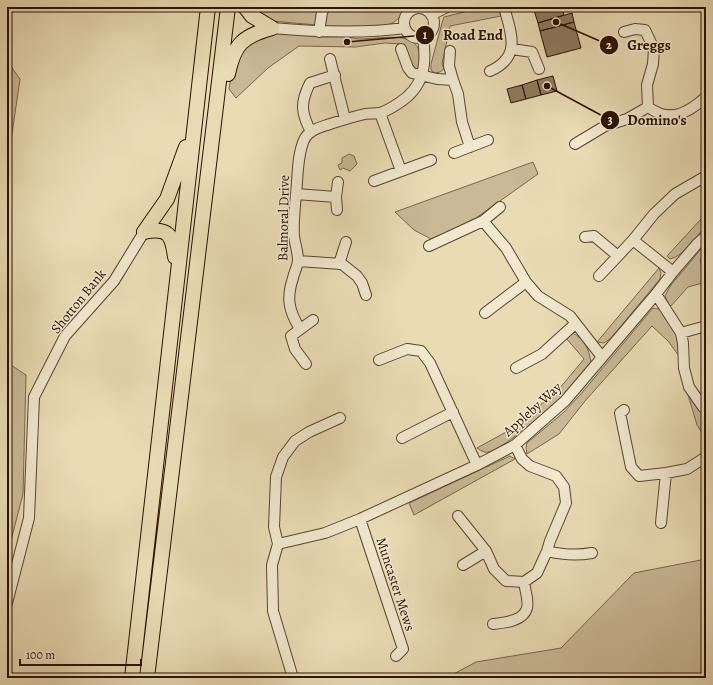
<svg xmlns="http://www.w3.org/2000/svg" width="713" height="685" viewBox="0 0 713 685" font-family="Alegreya,serif">
<style>
.green{fill:#c9b997;stroke:#7a654c}
.building{fill:#8d7b5f;stroke:#2a1102}
.lines{fill:none;stroke-linecap:round;stroke-linejoin:round}
.minor-casing{stroke:#5a442f;stroke-width:12}
.highway-casing{stroke:#2a1102;stroke-width:16}
.minor{stroke:#f1e8cf;stroke-width:10}
.highway{stroke:#e9dcb5;stroke-width:14}
.labels{text-anchor:middle;stroke-width:3;stroke-linejoin:round;paint-order:stroke}
.street-label{font-size:14px;fill:#2a1102;stroke:#f1e8cf}
.leader{fill:none;stroke:#2a1102;stroke-width:1.5}
.callout-dot{fill:#2a1102;stroke:#f1e8cf;stroke-width:1.5}
.mark-label{font-size:12px;text-anchor:middle;font-weight:bold;fill:#fff}
.callout-label{font-size:15px;text-anchor:middle;font-weight:bold;fill:#2a1102;stroke:#f1e8cf;stroke-width:3;stroke-linejoin:round;paint-order:stroke}
</style>
<rect width="100%" height="100%" fill="#e9dcb5"/>
<filter id="stains"><feTurbulence type="fractalNoise" baseFrequency=".005" numOctaves="4"/><feColorMatrix values="0 0 0 0 .2 0 0 0 0 .09 0 0 0 0 .02 0 0 0 .5 -.17"/></filter>
<radialGradient id="worn" r=".72"><stop offset=".6" stop-color="#630" stop-opacity="0"/><stop offset="1" stop-color="#630" stop-opacity=".3"/></radialGradient>
<path class="green" d="M250 7H318L317 25 271 21Z
M328 7H408C403 13 398 21 390 24 375 29 342 27 325 27L324 23Z
M484 7H497L501 16 450 26 442 64 444 69 440 72 435 73 431 70V64L442 23 444 17Z
M272 32C295 33 319 33 342 36 348 36 354 39 360 39 374 39 403 33 414 43 421 49 421 60 419 69L412 68 402 44 385 43 355 47 299 46 268 68 236 98 229 89 234 59 248 42Z
M7 61 20 79 7 168Z
M349 154 354 156 357 164 350 171 343 168 340 170 338 165 342 163V158Z
M533 162 538 174 476 218 433 240 414 230 395 212Z
M706 216V227C694 236 685 256 670 259L667 256 701 219Z
M706 243V252L700 260 706 282 688 287 670 307 665 296 671 285Z
M659 268 661 273 660 279 611 338 604 343 597 342Z
M653 308 659 309 663 313 678 336 679 356 668 341 652 326 585 401 559 434 527 454 526 447 527 443 563 413 580 395Z
M572 333C584 338 589 349 591 362 572 390 538 420 510 440 504 444 496 450 488 452 484 453 480 450 477 448L506 432 525 418 559 389 584 359 565 337Z
M7 354 11 365 26 375 23 494 7 556Z
M689 394 706 414V439L697 425 688 395Z
M510 456 515 459 414 515 409 503Z
M706 559V678H446L476 662 561 648 634 573Z"/>
<path class="building" d="M533 7H562L564 15 538 23Z
M572 13 574 22 540 31 538 23Z
M574 22 581 48 547 57 540 31Z
M553 76 557 91 541 95 537 80Z
M537 80 541 95 526 99 522 85Z
M522 85 526 99 511 103 507 89Z"/>
<g class="lines">
<g class="minor-casing">
<path id="minor" d="M404 23a15 15 0 1 1 30 0a15 15 0 1 1-30 0Z
M431 15 447 7
M272 28C317 32 361 34 405 28
M319 32 322 12 325 7
M624 32 635 29 645 30 654 49 653 64 647 85 648 107C670 123 687 114 706 97
M401 49 408 68 412 73 437 79 453 80 458 94 462 122 470 147
M512 49 532 52 539 69
M450 51 449 66 453 80
M330 59 345 119
M490 71C522 57 511 33 504 7
M380 113 401 171
M311 132C301 113 300 103 310 83L335 75
M575 144 605 126 627 119 648 107
M454 153 488 140
M374 181 431 160
M296 194 336 197
M337 210 336 197 338 182
M483 221 500 207
M585 237 594 236 618 256
M633 240 673 272
M429 246 483 221 506 248 526 282 538 296 570 316 602 357
M298 261 342 264 357 276 362 283 366 295
M339 264 346 242
M599 276 633 240 654 214 675 194 706 176
M656 294 681 333 683 343 684 368 689 387 703 407 706 409
M485 313 526 282
M300 329C289 311 286 299 293 278 294 272 298 266 298 260 298 252 295 244 294 236 293 222 295 207 296 194 298 176 297 156 304 140 308 131 318 128 327 125 339 121 352 117 365 114 369 113 375 114 380 113 386 111 393 107 399 103 424 87 427 65 423 37
M681 333 706 326
M379 360 407 349 421 351 430 363 477 465
M306 364 295 349 291 336 313 320
M516 368 542 354 575 324
M624 410 620 413 631 467 639 476 666 473 687 469 706 457
M402 438 453 412
M458 516 486 551 494 569 506 581 524 582 537 573 547 551 550 541 566 503 564 487 556 476 530 466 522 459 515 445
M360 519 403 649 396 656
M661 523 666 473
M278 544 325 533 360 519 477 465 515 445 565 401 656 294 673 272 697 244 706 236
M547 551C563 555 576 556 592 553
M463 565 486 551
M7 603 29 518 34 397 65 336 114 281 144 232
M493 624C504 623 524 621 527 608 529 601 525 590 524 582
M293 678 273 611 272 565 278 544 274 527 276 477 283 457 295 441 309 432 340 418"/>
</g>
<g class="highway-casing">
<path id="highway" d="M245 7 252 16 272 28
M228 74C234 44 243 36 272 28
M144 232 167 199 186 147
M144 232C169 227 172 235 175 257
M132 678 208 7
M147 678 228 7"/>
</g>
<use href="#minor" class="minor"/>
<use href="#highway" class="highway"/>
</g>
<g class="labels">
<g class="street-label">
<text transform="translate(283 218) rotate(-89)" y="5">Balmoral Drive</text>
<text transform="translate(78 301) rotate(-51)" y="5">Shotton Bank</text>
<text transform="translate(532 409) rotate(-42)" y="5">Appleby Way</text>
<text transform="translate(396 584) rotate(72)" y="5">Muncaster Mews</text>
</g>
</g>
<path class="leader" d="M347 42L425 35M556 22L609 45M547 86L610 120"/>
<g class="callout-dot">
<circle cx="347" cy="42" r="4"/>
<circle cx="556" cy="22" r="4"/>
<circle cx="547" cy="86" r="4"/>
<circle cx="425" cy="35" r="10"/>
<circle cx="609" cy="45" r="10"/>
<circle cx="610" cy="120" r="10"/>
</g>
<g class="mark-label">
<text x="425" y="39">1</text>
<text x="609" y="49">2</text>
<text x="610" y="124">3</text>
</g>
<g class="callout-label">
<text x="473" y="40">Road End</text>
<text x="649" y="50">Greggs</text>
<text x="657" y="125">Domino's</text>
</g>
<rect width="713" height="685" fill="none" stroke="#e9dcb5" stroke-width="24"/>
<rect x="8" y="8" width="697" height="669" fill="none" stroke="#2a1102" stroke-width="2"/>
<rect x="12" y="12" width="689" height="661" fill="none" stroke="#2a1102"/>
<path d="M20 659v6h121v-6" fill="none" stroke="#2a1102" stroke-width="2"/>
<text x="26" y="659" font-size="12" fill="#2a1102" stroke="#f1e8cf" stroke-width="3" paint-order="stroke">100 m</text>
<rect width="100%" height="100%" filter="url(#stains)"/>
<rect width="100%" height="100%" fill="url(#worn)"/>
</svg>
